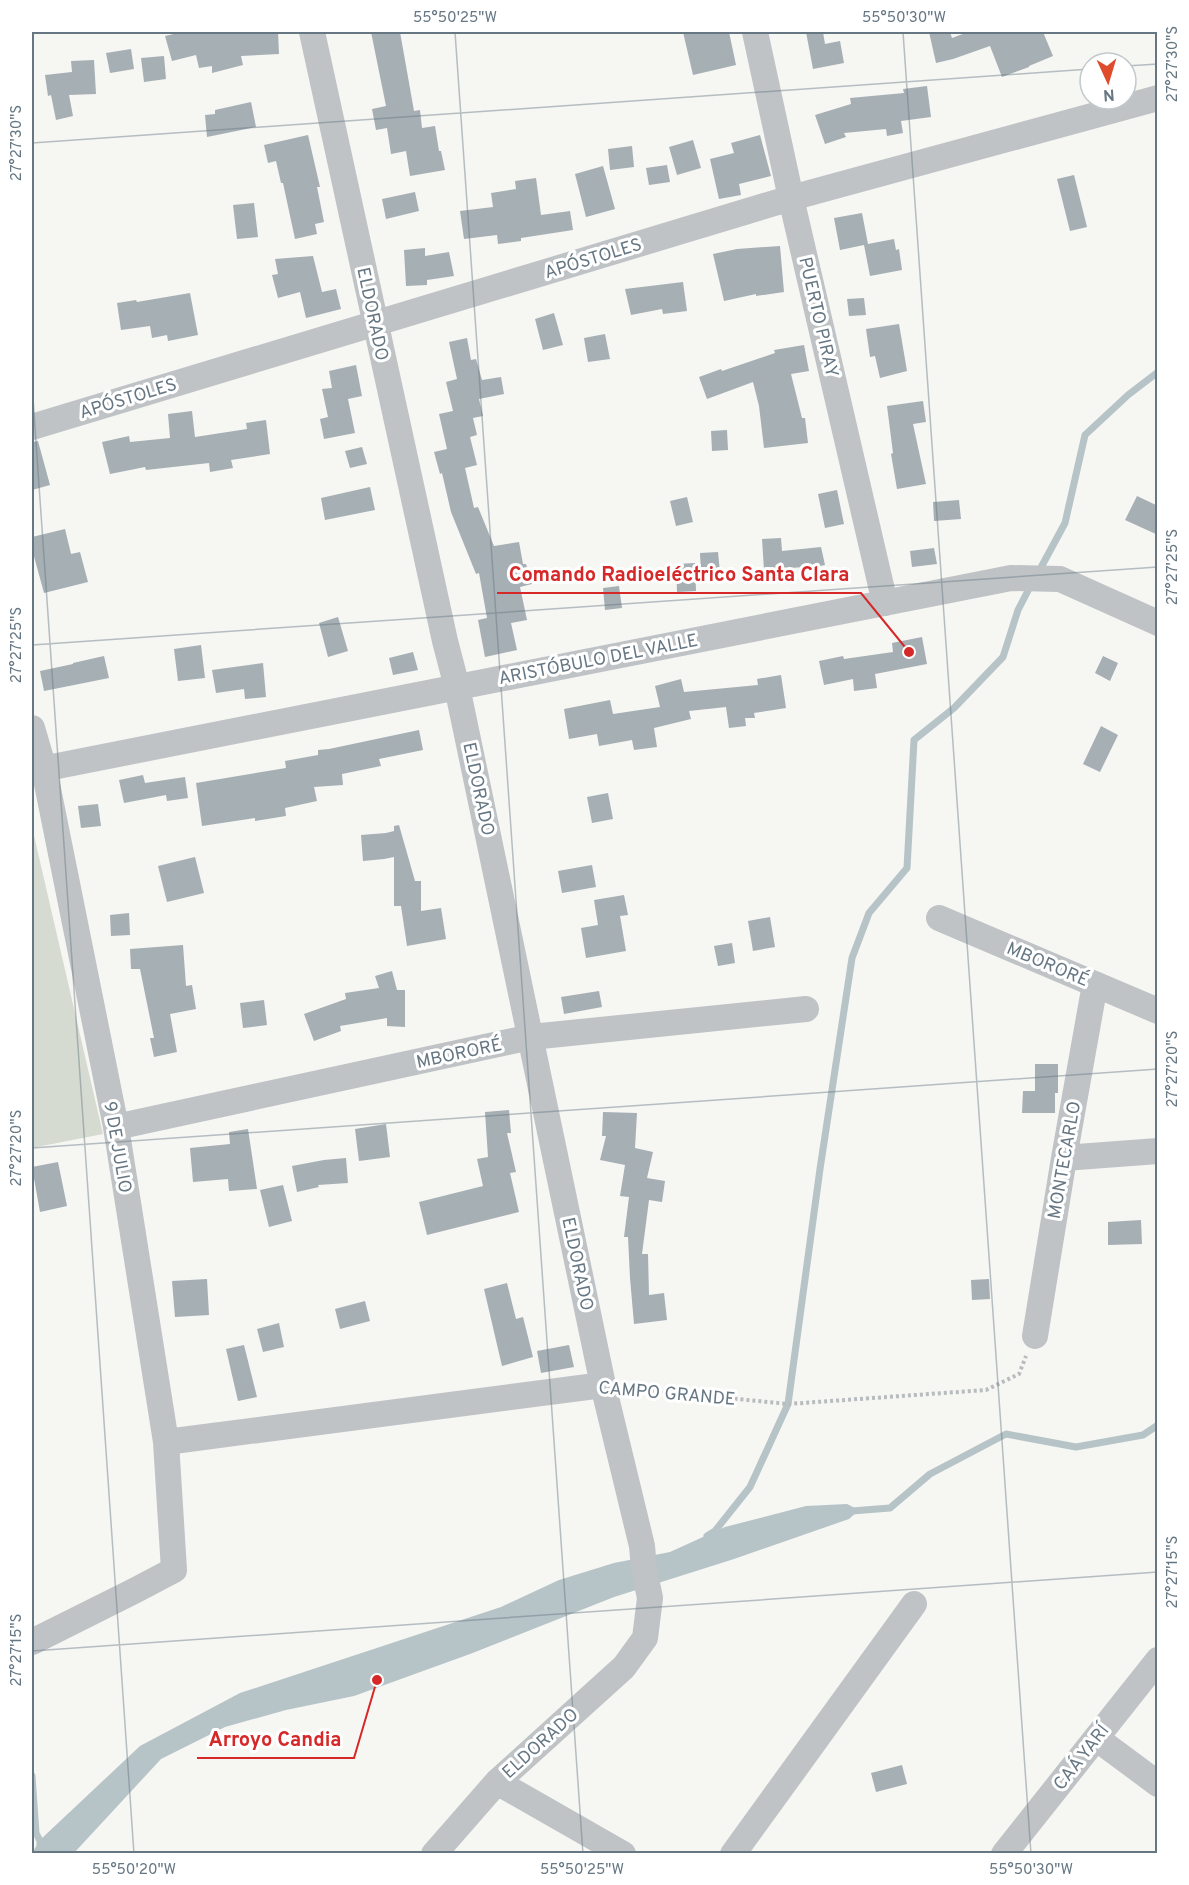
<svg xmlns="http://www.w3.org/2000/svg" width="1189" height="1885" viewBox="0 0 1189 1885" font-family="Overpass,sans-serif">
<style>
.green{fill:#d6dbd2}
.water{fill:#b6c3c7}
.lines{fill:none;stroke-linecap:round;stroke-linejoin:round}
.stream{stroke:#b6c3c7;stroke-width:7}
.building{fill:#a6afb4}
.path{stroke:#b9bcbe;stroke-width:4;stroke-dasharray:3 3;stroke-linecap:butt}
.street{stroke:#bfc3c6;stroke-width:26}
.ticks{fill:none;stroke:#667783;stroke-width:1.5;stroke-opacity:0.45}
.labels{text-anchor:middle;stroke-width:6;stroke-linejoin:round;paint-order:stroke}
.street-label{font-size:18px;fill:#667783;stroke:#fff}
.leader{fill:none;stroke:#d62828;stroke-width:2}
.callout-dot{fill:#d62828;stroke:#fff;stroke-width:2}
.callout-label{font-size:20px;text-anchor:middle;font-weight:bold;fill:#d62828;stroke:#fff;stroke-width:6;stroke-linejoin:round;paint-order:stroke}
.neatline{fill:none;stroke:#667783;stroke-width:2}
.ticks-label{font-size:15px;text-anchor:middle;fill:#667783}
</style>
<rect width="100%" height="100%" fill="#f6f6f3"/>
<path class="green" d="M32 827 103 1134 32 1148Z"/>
<path class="water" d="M847 1504 859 1510 849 1519 734 1559 614 1597 470 1654 354 1696 286 1710 225 1727 161 1759 74 1853H32L40 1840 140 1746 240 1693 501 1607 559 1580 614 1563 670 1552 725 1527 806 1506Z"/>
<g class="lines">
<path class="stream" d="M1038 573 1065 523 1085 435 1128 395 1158 372
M852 1511 890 1508 930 1474 1006 1434 1076 1447 1143 1435 1158 1425
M707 1536 715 1531 750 1487 788 1404 820 1169 852 958 869 913 907 868 914 740 954 708 1003 657 1018 610 1032 583
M32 1776 36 1833 40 1841V1854"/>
</g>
<path class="building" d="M182 32H278L279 54 241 56 243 65 212 73V66L199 68 196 55 172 61 165 36Z
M371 32H400L414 111 420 110 422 128 435 126 439 151H441L445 170 410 176 406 151 391 154 387 128 376 130 372 109 386 106Z
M683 32H729L736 65 693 75Z
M806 32H823L825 44 840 41 844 63 813 69Z
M929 32H950L952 38 968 32H1043L1053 56 1029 66V67L1002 77 990 46 953 59 936 63Z
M131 49 134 69 110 73 106 53Z
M164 56 166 79 144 82 141 58Z
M94 60 96 94 69 95 73 116 56 120 51 95 48 96 45 75 72 72 71 61Z
M927 86 931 117 901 121 903 133 887 136 886 129 844 133 846 137 825 144 815 115 851 104 850 98 904 93 903 89Z
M251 102 256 127 207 137 205 115 215 114V110Z
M308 135 320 187H317L324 222 315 224 317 234 295 239 283 183H281L276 161 268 163 264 145Z
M760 135 771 176 739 184 741 195 719 199 710 159 734 153 731 143Z
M693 140 701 168 677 175 669 147Z
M632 146 634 167 610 170 608 149Z
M667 165 670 182 649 185 646 168Z
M603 166 615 209 586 217 575 174Z
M1074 175 1087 227 1070 231 1057 179Z
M536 178 541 215 570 211 573 230 521 238V241L498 244 497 235 464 239 460 211 493 207 491 193 516 189 515 181Z
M415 192 419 211 386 219 382 199Z
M254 203 258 237 237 239 233 205Z
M862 213 868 244 894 239 896 250 899 249 902 270 870 276 864 245 840 250 834 218Z
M780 246 784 292 756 296V294L724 301 713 254 737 249Z
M425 248V256L449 252 454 276 427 280V285L406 286 404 250Z
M313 256 322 292 336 289 341 309 306 318 300 292 278 298 272 275 278 274 275 259Z
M683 282 687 311 663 314 662 309 631 315 625 289Z
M190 293 198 335 168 341 167 335 152 338 150 326 121 330 117 303 136 300 137 302Z
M864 298 866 315 849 316 847 299Z
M554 313 563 345 543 350 535 319Z
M899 324 907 371 880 378 875 356 870 357 866 329Z
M605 334 610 359 588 362 584 338Z
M467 338 471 360 476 359 482 380 501 377 504 394 479 399 483 416 473 418 477 435 470 437 477 465 465 468 474 508 478 507 494 546 519 542 523 564H526L532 584 520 587 527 620 511 623 517 650 485 657 478 620 487 618 479 573 476 574 451 512 442 473 440 474 434 452 447 449 439 414 453 411 446 382 457 379 449 342Z
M804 345 809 371 791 374 802 418H805L808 443 764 448 759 406 753 382 707 399 699 377 721 369 722 371 775 353 774 350Z
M356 365 362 396 348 399 355 433 324 439 320 419 328 417 322 389 332 388 329 371Z
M923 401 926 422 913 424 926 484 897 489 891 454 893 453 887 406Z
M192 411 195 437 247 429 246 423 266 420 270 454 231 460 233 468 210 472 209 463 146 470 145 467 110 474 102 442 129 436 130 442 170 438 168 414Z
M727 430 728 450 712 451 711 431Z
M38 441 50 485 32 490V442Z
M362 447 367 464 350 468 345 451Z
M370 487 375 510 325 520 321 498Z
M837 490 844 524 825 528 818 494Z
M1137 496 1158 506V535L1125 520Z
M687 497 693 522 676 526 670 501Z
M959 500 961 519 934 521 933 502Z
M65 529 71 554 80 552 88 582 44 593 32 549V537Z
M781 538 782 551 821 547 825 565 805 569 804 567 764 570 762 539Z
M934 548 937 564 912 567 910 551Z
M718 552 720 572 701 574 700 553Z
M695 563 696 591 677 592 676 564Z
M619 586 622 608 605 610 603 588Z
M338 617 348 651 328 657 319 623Z
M922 637 927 664 875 674 877 688 854 691 853 679 824 685 819 661 843 656 844 659 893 652 892 643Z
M201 645 205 678 178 681 174 649Z
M413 652 418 670 393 675 389 658Z
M104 656 109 678 44 691 40 671 73 664V663Z
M1103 656 1118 663 1110 681 1095 673Z
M263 663 266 697 245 699 244 689 216 693 212 670Z
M781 675 786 708 754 713 755 718H745L746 726 729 728 726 707 689 711 691 719 654 728 657 747 634 750 632 740 599 746 597 734 569 739 564 709 610 700 613 714 660 707 655 686 681 679 684 692 758 685 757 679Z
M1101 726 1118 735 1100 772 1083 764Z
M419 730 423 750 379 759 381 766 342 774 343 785 314 787 317 801 285 808 286 816 255 821V818L202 826 196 783 286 768 285 761 318 755V750L329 749Z
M143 775 145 783 185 777 188 798 167 801 166 795 124 803 119 780Z
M608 793 613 819 592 823 587 797Z
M98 804 101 826 81 828 78 806Z
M399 825 415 881H421V911L441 908 446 939 407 946 401 906H394V857L384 859 363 861 361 835 386 833 394 831V826Z
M195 857 204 893 167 902 158 866Z
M592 865 596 887 562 893 558 871Z
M624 895 628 915 620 916 626 951 586 958 581 928 598 925 594 900Z
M129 913 130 935 111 936 110 915Z
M770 917 775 947 753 951 748 921Z
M732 943 735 963 718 966 714 946Z
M183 945 186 986 192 985 196 1009 170 1014 177 1052 154 1057 150 1038H154L140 969H131L130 949Z
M392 971 397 990H405V1027L387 1026V1018L340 1026 341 1031 314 1041 304 1014 346 999 345 993 379 988 375 976Z
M599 991 602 1007 564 1014 561 997Z
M264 1000 267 1025 243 1028 240 1003Z
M1035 1064H1058V1093H1055V1113H1022L1023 1091H1035Z
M509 1110 511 1133H507L516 1172 510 1173 519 1212 427 1235 419 1202 483 1186 477 1159 488 1157 485 1112Z
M603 1112 637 1113 635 1148 653 1152 647 1178 665 1181 662 1202 649 1200 642 1254H648L649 1295 664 1293 667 1320 634 1324 630 1278 628 1237H624L629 1197 620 1196 625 1165 600 1160 606 1136H602Z
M386 1124 390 1157 359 1161 355 1129Z
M248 1129 257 1189 229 1191 228 1179 193 1182 190 1148 230 1144 229 1132Z
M346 1158 348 1183 318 1185 319 1187 297 1192 292 1166 324 1160Z
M58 1162 67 1206 40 1212 32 1167Z
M283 1185 292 1221 269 1227 260 1190Z
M1141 1220 1142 1244 1108 1245V1222Z
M207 1279 209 1315 175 1317 172 1281Z
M989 1279 990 1299 972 1300 971 1280Z
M507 1283 516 1319 523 1317 533 1357 502 1366 484 1289Z
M365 1301 370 1321 340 1329 335 1309Z
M279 1323 284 1347 263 1352 257 1329Z
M244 1345 257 1397 238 1401 226 1349Z
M569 1345 574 1367 541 1373 537 1351Z
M902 1765 907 1784 876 1792 871 1773Z"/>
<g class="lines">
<path class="path" d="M627 1388 788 1404 986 1390 1019 1374 1026 1356"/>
<path class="street" d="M312 32 445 641 457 687 603 1385 642 1546 644 1569 650 1598 645 1638 624 1667 497 1782 434 1854
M755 32 791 198 885 603
M32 427 791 198 1158 98
M32 728 44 769 116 1127 166 1442 174 1570 134 1591 32 1642
M32 771 1011 578 1060 579 1158 623
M939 918 1158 1011
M116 1127 531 1037 806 1009
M1064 1158 1158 1151
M1035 1336 1064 1158 1095 984
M166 1442 603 1385
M1096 1738 1158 1784
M497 1782 623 1854
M733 1854 914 1604
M1004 1854 1158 1660"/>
</g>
<path class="ticks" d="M455 32 583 1854M903 32 1031 1854M1126 66 1158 64M32 143 1090 69M32 384 134 1854M32 645 1158 567M32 1148 1158 1069M32 1651 1158 1572"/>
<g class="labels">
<g class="street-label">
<text transform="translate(593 258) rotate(-17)" y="6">APÓSTOLES</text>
<text transform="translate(373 314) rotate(78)" y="6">ELDORADO</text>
<text transform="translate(819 317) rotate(77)" y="6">PUERTO PIRAY</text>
<text transform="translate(128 398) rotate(-17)" y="6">APÓSTOLES</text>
<text transform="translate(598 659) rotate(-11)" y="6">ARISTÓBULO DEL VALLE</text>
<text transform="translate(479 789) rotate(78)" y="6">ELDORADO</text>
<text transform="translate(1048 964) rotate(23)" y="6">MBORORÉ</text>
<text transform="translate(459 1053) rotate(-12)" y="6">MBORORÉ</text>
<text transform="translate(118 1147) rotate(80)" y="6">9 DE JULIO</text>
<text transform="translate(1064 1160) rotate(-80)" y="6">MONTECARLO</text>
<text transform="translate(578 1264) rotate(78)" y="6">ELDORADO</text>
<text transform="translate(667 1393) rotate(5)" y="6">CAMPO GRANDE</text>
<text transform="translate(540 1743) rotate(-42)" y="6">ELDORADO</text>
<text transform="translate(1081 1757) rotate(-52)" y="6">CAÁ YARÍ</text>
</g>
</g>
<path class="leader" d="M909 652L861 593H497M377 1680L354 1758H197"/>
<g class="callout-dot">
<circle cx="909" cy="652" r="6"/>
<circle cx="377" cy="1680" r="6"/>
</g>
<g class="callout-label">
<text x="679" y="581">Comando Radioeléctrico Santa Clara</text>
<text x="275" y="1746">Arroyo Candia</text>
</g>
<rect width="1189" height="1885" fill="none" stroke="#ffffff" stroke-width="66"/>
<g transform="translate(1108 81) rotate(176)"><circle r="28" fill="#ffffff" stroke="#c2c9cd" stroke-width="1.5"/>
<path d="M0-4.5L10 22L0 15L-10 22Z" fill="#de4c2b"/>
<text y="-9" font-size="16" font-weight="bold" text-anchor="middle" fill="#667783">N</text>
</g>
<rect x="33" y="33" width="1123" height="1819" class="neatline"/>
<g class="ticks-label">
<text x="455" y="22">55°50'25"W</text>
<text x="904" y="22">55°50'30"W</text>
<text transform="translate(1172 64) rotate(-90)" y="5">27°27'30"S</text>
<text transform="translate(16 143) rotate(-90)" y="5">27°27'30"S</text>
<text transform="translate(1172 567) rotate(-90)" y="5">27°27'25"S</text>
<text transform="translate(16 645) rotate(-90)" y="5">27°27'25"S</text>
<text transform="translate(1172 1069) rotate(-90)" y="5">27°27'20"S</text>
<text transform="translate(16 1148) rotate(-90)" y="5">27°27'20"S</text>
<text transform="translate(1172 1572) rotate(-90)" y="5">27°27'15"S</text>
<text transform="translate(16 1650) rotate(-90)" y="5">27°27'15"S</text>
<text x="134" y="1874">55°50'20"W</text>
<text x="582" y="1874">55°50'25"W</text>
<text x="1031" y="1874">55°50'30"W</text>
</g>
</svg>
